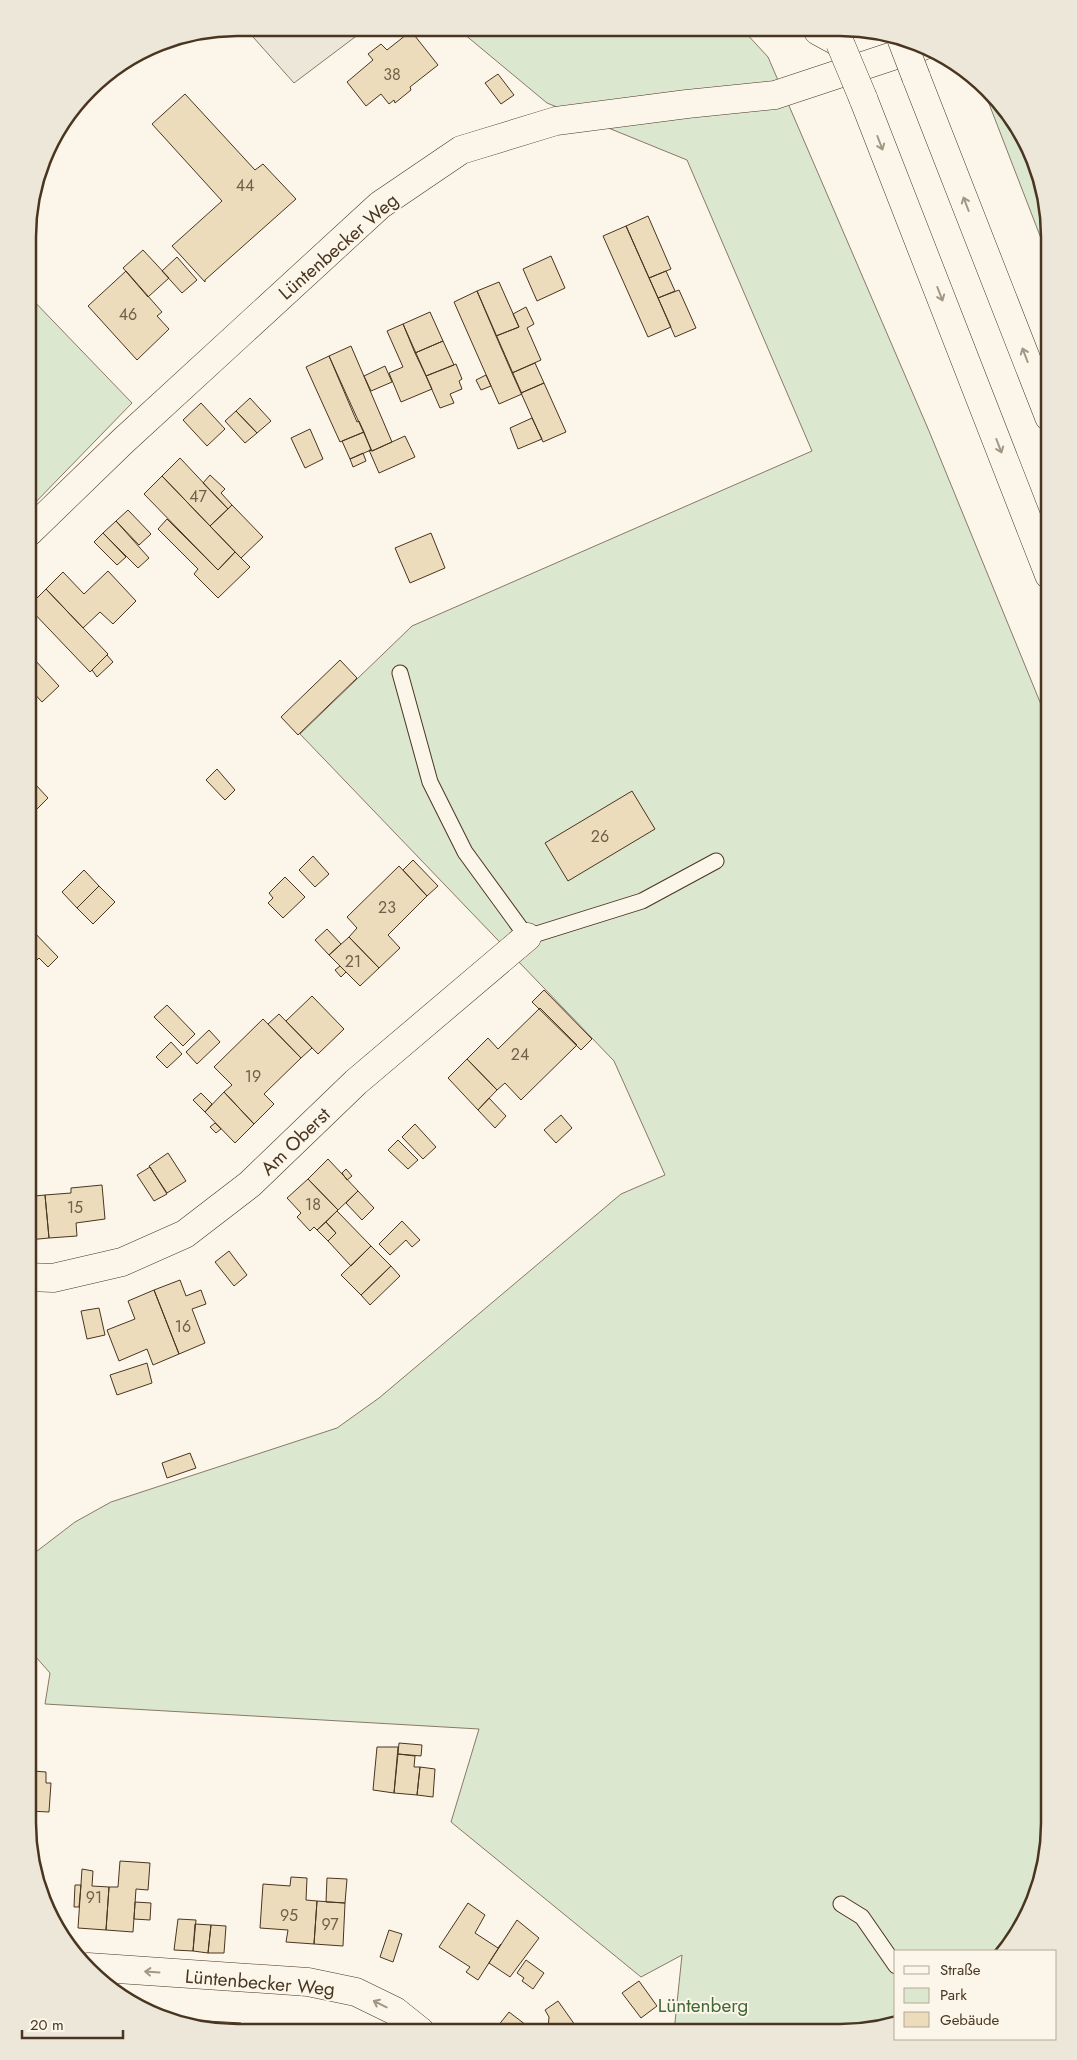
<svg xmlns="http://www.w3.org/2000/svg" width="1077" height="2060" viewBox="0 0 1077 2060" font-family="Jost,sans-serif">
<style>
.green{fill:#dce7d0;stroke:#887966}
.parking{fill:#ede7d9;stroke:#887966}
.building{fill:#ecdcbc;stroke:#4a3520}
.lines{fill:none;stroke-linecap:round;stroke-linejoin:round}
.lane-casing{stroke:#4a3520;stroke-width:17}
.street-casing{stroke:#4a3520;stroke-width:29}
.highway-casing{stroke:#4a3520;stroke-width:29}
.lane{stroke:#fbf6e9;stroke-width:15}
.street{stroke:#fbf6e9;stroke-width:28}
.highway{stroke:#fbf6e9;stroke-width:28}
.highway-bridge-casing{stroke:#4a3520;stroke-width:29;stroke-linecap:butt}
.highway-bridge{stroke:#fbf6e9;stroke-width:28}
.oneway{stroke:#a29684}
.labels{text-anchor:middle;stroke-width:4;stroke-linejoin:round;paint-order:stroke}
.number-label{font-size:16px;fill:#725f47}
.street-label{font-size:19px;fill:#4a3520;stroke:#fbf6e9}
.park-label{font-size:19px;fill:#436837;stroke:#fbf6e9}
.rim{fill:none;stroke:#4a3520;stroke-width:2.5}
</style>
<rect width="100%" height="100%" fill="#fbf6e9"/>
<path class="green" d="M458 29 744 31 768 57 929 431 1049 724V1837L1034 1903 1005 1951H896V2023L840 2032H674L682 1955 641 1977 451 1822 479 1729 45 1704 50 1673 28 1648V1558L75 1522 111 1502 337 1428 379 1398 621 1194 665 1175 614 1061 300 734 412 626 812 451 687 160 547 103Z
M981 83 1014 121 1038 170 1049 237V259Z
M29 296 132 403 29 509Z"/>
<path class="parking" d="M245 28H367L294 83Z"/>
<path class="building" d="M411 31 438 65 410 87 411 90 395 103 394 100 389 104 381 94 366 106 347 82 373 60 368 54 381 44 387 50Z
M498 74 514 95 501 104 485 83Z
M185 94 255 170 263 164 296 199 205 280V282L172 246 222 201 152 124Z
M648 216 671 269 649 278 626 226Z
M626 226 671 327 648 337 603 236Z
M143 250 169 278 148 297 123 268Z
M551 256 565 288 537 301 523 269Z
M177 257 197 280 182 293 162 271Z
M126 271 162 312 157 316 169 329 137 360 88 306Z
M666 271 675 291 658 298 649 278Z
M499 282 519 327 496 336 477 291Z
M679 290 696 328 675 337 658 298Z
M477 291 522 394 499 404 454 302Z
M526 307 534 324 527 328 541 360 512 373 496 336 519 327 513 314Z
M430 312 443 341 415 353 403 324Z
M403 324 432 389 401 402 389 373 403 367 387 331Z
M443 341 454 365 426 376 415 353Z
M351 346 392 442 372 451 329 356Z
M329 356 357 422 359 421 364 432 340 442 306 367Z
M535 363 544 383 521 393 512 373Z
M456 364 462 379 459 381 462 389 450 394 454 403 440 408 426 376Z
M385 366 392 382 371 391 364 376Z
M486 375 491 386 481 390 476 380Z
M544 383 566 432 543 442 521 393Z
M250 398 271 421 257 433 236 411Z
M201 403 225 429 207 446 183 420Z
M236 411 257 433 245 443 225 421Z
M532 418 542 439 518 449 510 428Z
M310 429 323 459 305 468 291 438Z
M364 432 371 450 350 459 342 441Z
M405 436 415 457 379 473 369 450 372 451Z
M363 453 366 461 353 467 350 459Z
M180 458 228 509 210 526 162 476Z
M210 475 225 489 221 493 232 505 228 509 203 483Z
M162 476 235 552 218 570 144 494Z
M232 505 263 537 241 558 210 526Z
M128 510 151 534 139 545 116 521Z
M167 519 218 570 235 552 250 567 218 598 194 574 198 569 158 529Z
M116 521 149 558 138 568 103 533Z
M103 533 126 557 117 565 94 542Z
M431 533 445 568 410 583 395 548Z
M108 571 136 601 113 624 100 612 83 628 46 589 63 572 84 594Z
M46 589 108 654 90 672 29 608V606Z
M107 655 113 662 97 677 92 670Z
M33 658 59 686 42 702 29 688V662Z
M340 660 357 678 298 735 281 717Z
M217 769 235 790 225 800 206 780Z
M35 784 48 798 34 812 29 806V790Z
M632 791 655 829 568 881 545 843Z
M313 856 329 874 315 887 299 870Z
M413 860 438 886 427 896 403 870Z
M399 866 427 896 388 935 400 948 379 968 349 937 357 928 347 917Z
M84 870 99 886 77 908 62 892Z
M285 877 305 897 283 918 268 903 273 898 269 893Z
M99 886 115 902 93 924 77 908Z
M29 927 58 957 48 967 39 958 33 964 28 959Z
M327 929 341 944 329 955 315 940Z
M349 937 379 968 360 986 329 955Z
M340 966 346 972 341 977 335 970Z
M544 990 592 1039 581 1050 532 1002Z
M312 996 344 1029 318 1054 286 1021Z
M167 1005 195 1034 183 1046 154 1017Z
M540 1008 577 1045 521 1100 505 1083 497 1090 467 1059 488 1038 498 1049Z
M279 1014 312 1048 301 1058 268 1024Z
M263 1019 301 1058 264 1094 274 1104 254 1124 224 1092 232 1085 214 1067Z
M209 1030 220 1042 197 1064 186 1052Z
M171 1042 182 1054 167 1068 156 1057Z
M467 1059 497 1090 478 1110 448 1078Z
M224 1092 254 1124 235 1143 205 1112Z
M201 1093 212 1104 205 1112 193 1100Z
M489 1098 506 1116 495 1128 478 1110Z
M561 1115 572 1128 556 1143 544 1130Z
M215 1123 221 1129 216 1133 210 1127Z
M415 1124 436 1147 423 1159 402 1137Z
M398 1140 418 1160 408 1169 388 1150Z
M168 1153 186 1181 167 1193 149 1166Z
M328 1159 358 1191 338 1210 308 1179Z
M150 1167 167 1194 154 1201 137 1175Z
M346 1169 352 1176 347 1180 342 1173Z
M308 1179 338 1210 317 1230 314 1227 310 1231 297 1217 301 1213 287 1198Z
M34 1181 35 1196 45 1195 49 1238 28 1240V1182Z
M102 1185 105 1219 76 1223 77 1236 49 1238 45 1195 71 1193V1188Z
M358 1191 374 1208 362 1220 346 1203Z
M337 1211 371 1246 351 1266 328 1241 336 1233 326 1222Z
M402 1221 420 1240 412 1247 406 1240 390 1255 379 1244Z
M326 1222 336 1233 328 1241 317 1230Z
M371 1246 391 1266 361 1295 341 1275Z
M229 1251 247 1275 234 1286 215 1262Z
M391 1266 400 1276 370 1305 361 1295Z
M180 1280 186 1296 201 1290 206 1304 192 1309 205 1343 179 1354 154 1290Z
M154 1290 179 1354 153 1365 147 1349 119 1361 107 1330 135 1319 128 1301Z
M99 1308 105 1335 87 1339 81 1311Z
M147 1363 152 1383 117 1395 110 1375Z
M190 1453 196 1468 167 1478 162 1463Z
M399 1743 422 1745 421 1756 398 1754Z
M377 1747H398L394 1793 373 1790Z
M398 1754 415 1756 414 1767H420L417 1795 394 1793Z
M420 1767 435 1769 433 1797 417 1795Z
M33 1771 46 1772V1783H51L49 1812 29 1811 30 1782H33Z
M120 1861 150 1863 148 1890 136 1889 133 1932 106 1930 109 1887H118Z
M82 1869 93 1871 92 1886 109 1887 106 1930 78 1928Z
M291 1877 307 1878 306 1900 317 1901 314 1944 286 1942 288 1930 260 1928 263 1884 290 1886Z
M327 1878 347 1879 345 1903 326 1902Z
M75 1885H81L79 1907H74Z
M317 1901 345 1903 343 1946 314 1944Z
M135 1902 151 1903 150 1920 134 1919Z
M468 1903 485 1915 475 1933 498 1948 501 1944 478 1980 466 1972 470 1967 439 1947Z
M178 1919 196 1920 193 1951 174 1950Z
M517 1920 539 1938 510 1977 489 1963Z
M195 1924 211 1925 208 1953 193 1951Z
M211 1925 226 1926 224 1953H208Z
M389 1930 402 1934 393 1962 380 1957Z
M526 1960 544 1973 533 1989 522 1981 524 1978 517 1973Z
M639 1981 657 2006 641 2018 622 1993Z
M558 2001 575 2025 566 2032H550L548 2029 549 2017 545 2010Z
M509 2012 526 2025 523 2029 526 2032 494 2031Z
M157 2017 206 2021V2030Z
M206 2021 224 2022 223 2031 206 2030Z
M224 2022 241 2023 240 2031H223Z
M261 2025 307 2028 306 2031H260Z"/>
<g class="lines">
<g class="lane-casing">
<path id="lane" d="M400 673 430 782 465 852 527 937 642 901 716 861
M841 1904 862 1917 896 1966"/>
</g>
<g class="street-casing">
<path id="street" d="M29 532 123 441 380 205 461 150 556 121 687 104 775 95 923 46
M28 1277 53 1278 122 1262 185 1234 250 1184 356 1082 527 937
M88 1967 308 1982 356 1992 395 2011 420 2031"/>
</g>
<g class="highway-casing">
<path id="highway" d="M818 31 840 43
M916 77 1049 417
M863 98 1049 575"/>
</g>
<use href="#lane" class="lane"/>
<use href="#street" class="street"/>
<use href="#highway" class="highway"/>
<g class="highway-bridge-casing">
<path id="highway-bridge" d="M901 38 916 77
M840 43 863 98"/>
</g>
<use href="#highway-bridge" class="highway-bridge"/>
</g>
<defs><path id="oneway-shaft" d="M-6 0H5M1.5-3L5.5 0L1.5 3" fill="none" stroke-width="1.6" stroke-linecap="round" stroke-linejoin="round" transform="scale(1.25)"/></defs>
<g class="oneway">
<use href="#oneway-shaft" transform="translate(880 143) rotate(69)"/>
<use href="#oneway-shaft" transform="translate(966 204) rotate(-111)"/>
<use href="#oneway-shaft" transform="translate(940 294) rotate(69)"/>
<use href="#oneway-shaft" transform="translate(1025 355) rotate(-111)"/>
<use href="#oneway-shaft" transform="translate(999 446) rotate(69)"/>
<use href="#oneway-shaft" transform="translate(152 1972) rotate(-176)"/>
<use href="#oneway-shaft" transform="translate(380 2004) rotate(-154)"/>
</g>
<g class="labels">
<g class="number-label">
<text x="392" y="80">38</text>
<text x="245" y="191">44</text>
<text x="128" y="320">46</text>
<text x="198" y="502">47</text>
<text x="600" y="842">26</text>
<text x="387" y="913">23</text>
<text x="353" y="967">21</text>
<text x="520" y="1060">24</text>
<text x="253" y="1082">19</text>
<text x="313" y="1210">18</text>
<text x="75" y="1213">15</text>
<text x="183" y="1332">16</text>
<text x="94" y="1903">91</text>
<text x="289" y="1921">95</text>
<text x="330" y="1930">97</text>
</g>
<g class="street-label">
<text transform="translate(338 246) rotate(-41)" y="7">Lüntenbecker Weg</text>
<text transform="translate(295 1141) rotate(-44)" y="7">Am Oberst</text>
<text transform="translate(260 1982) rotate(5)" y="7">Lüntenbecker Weg</text>
</g>
<g class="park-label">
<text x="703" y="2012">Lüntenberg</text>
</g>
</g>
<path d="M0 0H1077V2060H0ZM237 36H840A201 201 0 0 1 1041 237V1823A201 201 0 0 1 840 2024H237A201 201 0 0 1 36 1823V237A201 201 0 0 1 237 36Z" fill="#ede7d9" fill-rule="evenodd"/>
<path class="rim" d="M237 36H840A201 201 0 0 1 1041 237V1823A201 201 0 0 1 840 2024H237A201 201 0 0 1 36 1823V237A201 201 0 0 1 237 36Z"/>
<rect x="894" y="1950" width="162" height="90" fill="#fbf6e9" stroke="#b4a999"/>
<rect x="904" y="1966" width="25" height="8" fill="#fbf6e9" stroke="#b4a999"/>
<text x="940" y="1975" font-size="15" fill="#4a3520">Straße</text>
<rect x="904" y="1988" width="25" height="15" fill="#dce7d0" stroke="#b4a999"/>
<text x="940" y="2000" font-size="15" fill="#4a3520">Park</text>
<rect x="904" y="2012" width="25" height="15" fill="#ecdcbc" stroke="#b4a999"/>
<text x="940" y="2025" font-size="15" fill="#4a3520">Gebäude</text>
<path d="M22 2030v8h101v-8" fill="none" stroke="#4a3520" stroke-width="2.5"/>
<text x="30" y="2030" font-size="15" fill="#4a3520" stroke="#fbf6e9" stroke-width="4" paint-order="stroke">20 m</text>
</svg>
